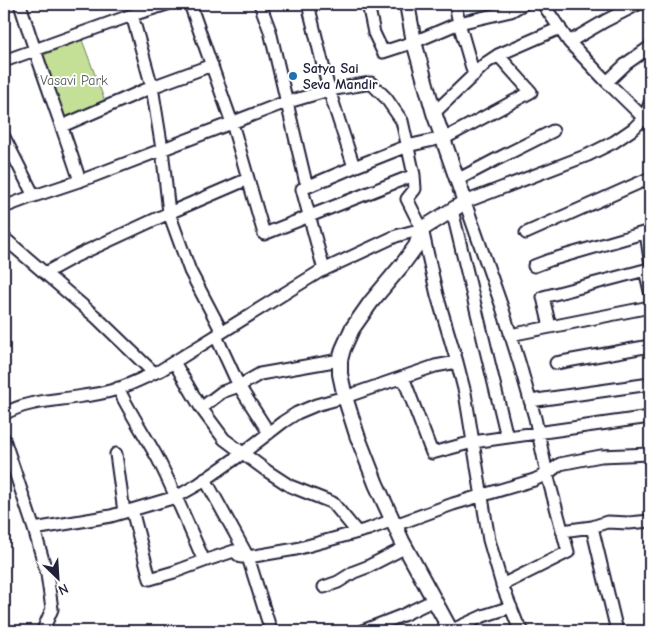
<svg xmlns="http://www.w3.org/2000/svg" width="654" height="635" viewBox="0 0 654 635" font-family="'Comic Neue',sans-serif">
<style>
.green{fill:#c4df96;stroke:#738068}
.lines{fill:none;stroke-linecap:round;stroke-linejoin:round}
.minor-casing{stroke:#22223b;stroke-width:15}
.major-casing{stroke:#22223b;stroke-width:18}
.minor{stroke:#fff;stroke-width:11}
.major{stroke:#fff;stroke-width:14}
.poi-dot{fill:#1f6fb2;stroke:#fff;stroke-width:2}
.labels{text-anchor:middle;stroke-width:4;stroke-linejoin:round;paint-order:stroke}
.poi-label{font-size:14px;font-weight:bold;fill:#22223b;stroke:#fff;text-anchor:start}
.park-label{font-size:14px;fill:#535b56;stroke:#fff}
</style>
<rect width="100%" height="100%" fill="#fff"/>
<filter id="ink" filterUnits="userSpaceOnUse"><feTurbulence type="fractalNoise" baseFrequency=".02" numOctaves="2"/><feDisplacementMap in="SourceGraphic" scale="10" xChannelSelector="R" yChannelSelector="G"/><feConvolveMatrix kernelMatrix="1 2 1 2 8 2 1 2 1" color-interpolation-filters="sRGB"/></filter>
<g filter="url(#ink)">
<path class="green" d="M82 40 106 104 65 120 41 56Z"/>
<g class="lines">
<g class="minor-casing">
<path id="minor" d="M20 4C38 63 61 122 80 181
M190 4 232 123 264 234 414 175
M260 4 270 31 305 179 309 186
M308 4 329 90 354 167
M368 4 374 33 383 52 414 42 459 23 511 11 523 4
M455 4 459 23 474 75
M543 4 569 42 607 82 650 124
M569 42 605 21 638 4
M4 61 132 15 167 4
M607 82 627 63 650 47
M434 113 486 63 498 55 560 28
M62 126 152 87 212 65
M4 137 34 196
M457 180 497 159 553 131
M4 207 28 198 88 178 278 105 329 90 371 83 386 98 402 121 414 175 415 189 407 199 422 229 437 295 457 362 465 393 489 540 502 585 517 623 523 631
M452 210 507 437
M526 233 650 178
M646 233 650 259
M4 238 96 317 154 373
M534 266 550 260 650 231
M324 270 302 189 354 167 407 146 447 137 531 92 498 55
M45 273 76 256 169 213 162 149 152 87 132 15
M550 327 543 297 645 270 650 291
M222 332 190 271 169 213 248 179
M510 335 650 307
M216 336 239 386 269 433
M174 362 201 408 224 439 267 471 290 486 333 503 357 532
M556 363 650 346
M403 377 432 453 473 442 650 417
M118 388C130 413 145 435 158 459 175 493 189 527 204 561L234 551 241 557H248L296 549 369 529 393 520
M530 401 650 384
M201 408 222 392 239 386 260 374 340 360
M4 414C28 400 56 401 83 396 93 395 104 393 114 390 130 385 145 377 161 370L319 272 396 236 422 229
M4 439 34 529 47 574 52 609 43 630
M116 454 124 512
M205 479 248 557 271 631
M132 510 150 579 174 572 204 561
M395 525 453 504 534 480 547 474 560 464 580 460 601 456 650 454
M592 527 617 631
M34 529 111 516 176 497 199 484 243 453 283 422 297 413 316 405 345 397 435 366 457 362
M562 531 592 527 607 522 629 523 650 521
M502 585 568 552 547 474 535 418 520 365 502 307 465 202 588 155 614 142 633 129 645 117 650 103
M324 587 338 582 354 572 367 567 406 547
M362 631 403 615 434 600
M450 631 483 616 511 607"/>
</g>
<g class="major-casing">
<path id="major" d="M407 4 414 42 434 113 465 202 422 229 416 246 402 265 371 302 352 329 343 349 340 360V374L345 397 357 435 376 484 402 541 451 631"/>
</g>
<use href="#minor" class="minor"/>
<use href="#major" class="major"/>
</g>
</g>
<circle class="poi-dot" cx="293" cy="76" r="5"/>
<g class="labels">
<g class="poi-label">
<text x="303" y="73">Satya Sai<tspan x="303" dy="16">Seva Mandir</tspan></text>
</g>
<g class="park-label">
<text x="74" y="85">Vasavi Park</text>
</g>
</g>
<rect width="654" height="635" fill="none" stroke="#fff" stroke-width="20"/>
<rect x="10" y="10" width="634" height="615" fill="none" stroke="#22223b" stroke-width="2" filter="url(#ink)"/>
<g transform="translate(58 578) rotate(155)" stroke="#ffffff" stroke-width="4" paint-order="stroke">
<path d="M0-4L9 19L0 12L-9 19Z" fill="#22223b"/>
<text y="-8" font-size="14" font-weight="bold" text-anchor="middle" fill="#22223b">N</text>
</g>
</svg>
